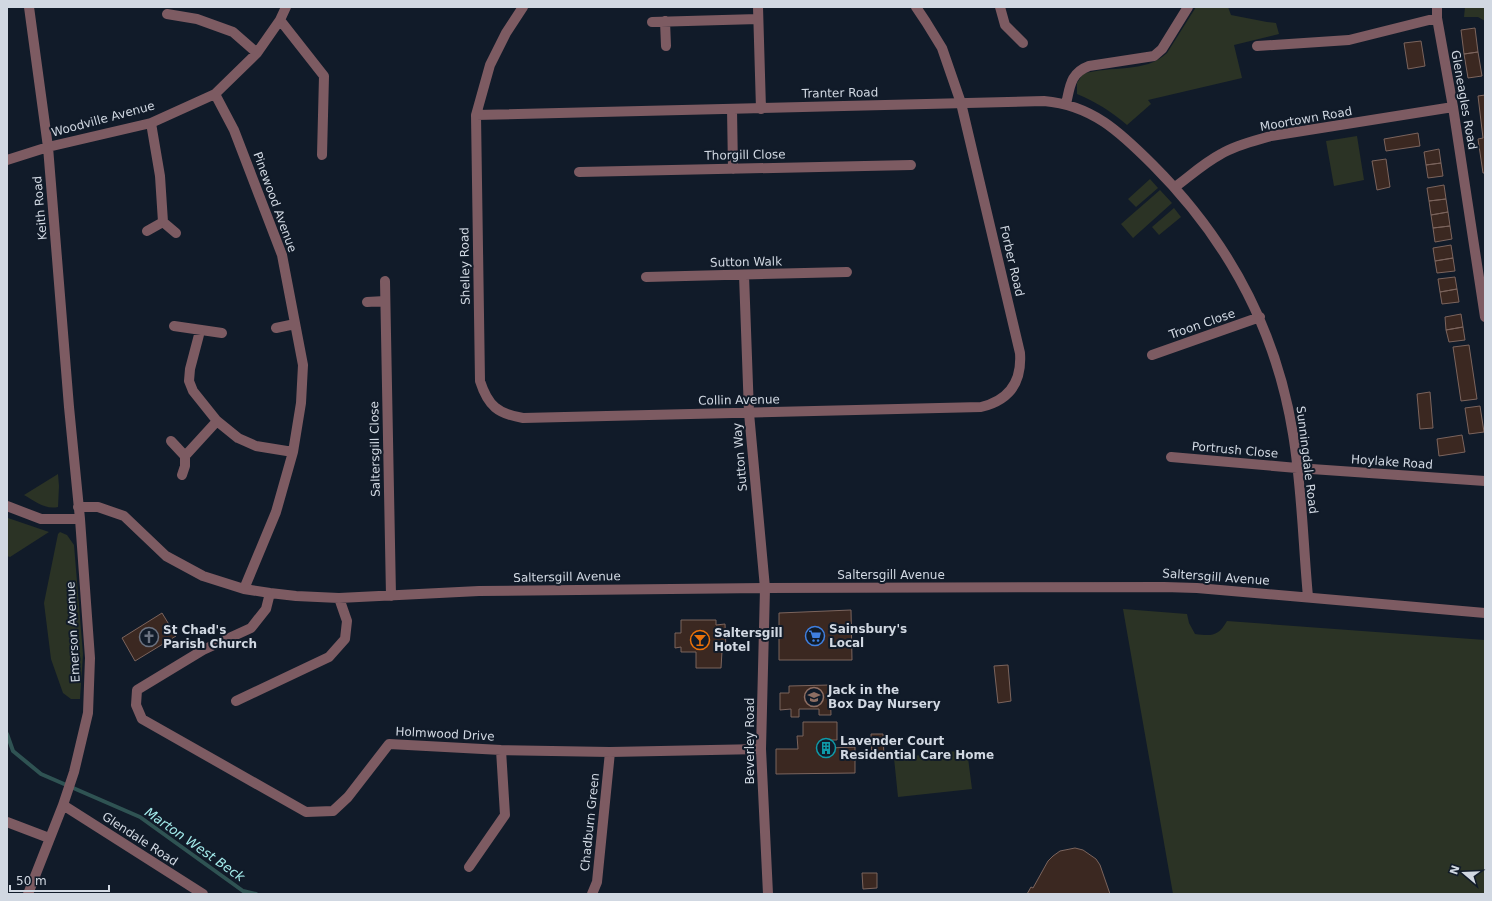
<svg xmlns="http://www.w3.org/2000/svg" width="1492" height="901" viewBox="0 0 1492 901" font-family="'DejaVu Sans',sans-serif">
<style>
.green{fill:#2b3325}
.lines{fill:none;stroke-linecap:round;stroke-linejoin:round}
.stream{stroke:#2f5353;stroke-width:4}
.building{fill:#3b2821;stroke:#7b645d}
.minor{stroke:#7d5b62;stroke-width:10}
.labels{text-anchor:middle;stroke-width:4;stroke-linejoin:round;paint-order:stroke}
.street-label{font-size:12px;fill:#d1d8e2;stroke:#111b29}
.poi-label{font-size:12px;font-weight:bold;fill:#d1d8e2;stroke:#111b29;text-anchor:start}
.water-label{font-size:13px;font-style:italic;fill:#a3ebeb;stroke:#111b29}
</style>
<rect width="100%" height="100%" fill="#111b29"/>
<path class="green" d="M1196 7H1228L1231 15 1267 22 1276 23 1279 34 1234 45 1242 78 1148 100 1151 104 1127 125C1111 111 1096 102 1077 94V83L1083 74C1110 65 1145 74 1167 53Z
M1465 7H1485V21L1478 17H1464Z
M1357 136 1364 180 1334 186 1326 141Z
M1150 179 1158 188 1136 207 1128 199Z
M1160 190 1172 203 1133 238 1121 224Z
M1174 208 1181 217 1159 235 1152 227Z
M58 474 59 486 58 507C45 510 35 501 24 495Z
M7 518H8L49 532 10 557 7 556Z
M60 532 67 535 74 545 83 654 80 699H71L63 693 51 659 44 603 58 534Z
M1123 609 1187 614 1189 623 1195 634C1211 636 1218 637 1227 621L1485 640V894H1173Z
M967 750 972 789 898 797 894 758Z"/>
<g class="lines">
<path class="stream" d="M7 734 13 751 41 774 140 817 243 891 256 894"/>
</g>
<path class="building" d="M1475 28 1478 52 1464 54 1461 30Z
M1421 41 1425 66 1408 69 1404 43Z
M1478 52 1482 76 1468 78 1464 54Z
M1485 95V173H1483L1478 139 1483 138 1478 96Z
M1418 133 1420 146 1386 151 1384 139Z
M1439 149 1441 163 1426 165 1424 152Z
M1386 159 1390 187 1377 190 1372 161Z
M1441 163 1443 176 1428 178 1426 165Z
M1444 185 1446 199 1429 201 1427 188Z
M1446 199 1448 212 1431 215 1429 201Z
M1448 212 1450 226 1433 228 1431 215Z
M1450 226 1452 239 1435 242 1433 228Z
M1451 245 1453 258 1435 261 1433 248Z
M1453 258 1455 271 1437 273 1435 261Z
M1455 277 1457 289 1440 292 1438 279Z
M1457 289 1459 302 1442 304 1440 292Z
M1461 314 1463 327 1446 330 1445 317Z
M1463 327 1465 340 1449 342 1446 330Z
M1469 345 1477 399 1461 401 1453 347Z
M1430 392 1433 428 1420 429 1417 394Z
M1480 406 1484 432 1469 434 1465 408Z
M1462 435 1465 452 1439 456 1437 439Z
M851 610 852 660H779V613Z
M162 613 176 636 135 661 122 638Z
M681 620H716V625L725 624 726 651H722L721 668H696V652H681V647L675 648V633H681Z
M1008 665 1011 701 998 703 994 666Z
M830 685 831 715H819V709H799V717H791V709L780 710V693H789V686Z
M803 722H837V740H828V748L855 747V773L776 774V749H798L797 736H803Z
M871 734H883L884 756 872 757Z
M1075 848 1083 850 1096 859 1100 865 1110 894H1027L1031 887 1033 888 1048 861 1053 856 1060 851Z
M862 873H877V888L863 889Z"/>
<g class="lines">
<path class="minor" d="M523 7 506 33 490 65 476 115 480 381C488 406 498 414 523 418L981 407C1010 400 1022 381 1020 353L961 103 942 48 926 22 916 7
M758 7 761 109
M1000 7 1005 25 1023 43
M1437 7V18L1453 107 1485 317
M167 14 197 19 233 32 257 53
M280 20 324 76 322 155
M665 21 666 46
M652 22 758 19
M1257 46 1349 40 1437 18
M215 94 234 130 282 255 303 365 301 403 293 452 276 512 244 589
M1066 104C1070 87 1070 73 1089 66L1154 56 1162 49 1188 7
M732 109 733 169
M476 115 1044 101C1092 105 1120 132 1153 165 1228 240 1276 329 1293 434 1302 488 1303 543 1308 597
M151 123 160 176 163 222 176 233
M7 160 48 147 151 123 215 94 257 53 280 20 286 7
M579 172 911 165
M1175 187C1190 176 1204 163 1221 154 1236 145 1254 141 1271 136L1453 107
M147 231 163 222
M744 275 749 413 765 588 761 749 768 894
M646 277 847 272
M385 281 391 596
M367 302 385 301
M174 326 222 333
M276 328 295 324
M200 331 190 369 189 381 193 391 217 421 238 438 256 446 293 452
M1152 355 1260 317
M171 441 185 456V466L182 475
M185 456 217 421
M1171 457 1297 468 1485 481
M7 506 41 519H80
M78 507H98L124 516 166 556 203 576 244 589 270 593 296 596 339 598 479 591 765 588 1164 587 1197 588 1485 613
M270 593 266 609 251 628 203 650 137 690 136 705 142 719 306 812 333 811 348 797 389 744 501 750 610 752 761 749
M236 701 329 657 345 639 347 621 339 598
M63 805 203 894
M7 822 49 838
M469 867 505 815 501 750
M28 894 63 805 74 772 88 713 90 658 80 519 69 407 48 147 29 7
M592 894 597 882 610 752"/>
</g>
<defs>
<g id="supermarket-ring" transform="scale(1)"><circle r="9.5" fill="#111b29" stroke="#3f7fe0" stroke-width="1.5"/><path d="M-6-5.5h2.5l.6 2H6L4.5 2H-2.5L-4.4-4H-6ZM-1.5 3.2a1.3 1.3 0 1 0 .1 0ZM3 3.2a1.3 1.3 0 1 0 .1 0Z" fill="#3f7fe0"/></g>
<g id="church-ring" transform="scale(1)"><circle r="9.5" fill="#111b29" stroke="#6b7280" stroke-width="1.5"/><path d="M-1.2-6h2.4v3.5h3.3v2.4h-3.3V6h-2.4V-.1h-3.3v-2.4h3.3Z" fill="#6b7280"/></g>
<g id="bar-ring" transform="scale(1)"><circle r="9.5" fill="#111b29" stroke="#e8710a" stroke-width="1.5"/><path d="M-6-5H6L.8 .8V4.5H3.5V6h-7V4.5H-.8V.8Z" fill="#e8710a"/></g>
<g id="school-ring" transform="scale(1)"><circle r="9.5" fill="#111b29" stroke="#8d6e63" stroke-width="1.5"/><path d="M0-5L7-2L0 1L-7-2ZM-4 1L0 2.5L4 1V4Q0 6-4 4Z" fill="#8d6e63"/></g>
<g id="building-ring" transform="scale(1)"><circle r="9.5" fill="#111b29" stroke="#0f9aa8" stroke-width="1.5"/><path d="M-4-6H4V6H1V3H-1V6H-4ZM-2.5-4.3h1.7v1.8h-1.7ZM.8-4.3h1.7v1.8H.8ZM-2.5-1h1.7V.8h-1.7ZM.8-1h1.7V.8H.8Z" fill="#0f9aa8"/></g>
</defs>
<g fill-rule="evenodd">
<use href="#supermarket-ring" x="815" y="636"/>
<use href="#church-ring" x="149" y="637"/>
<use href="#bar-ring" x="700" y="640"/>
<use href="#school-ring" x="814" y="697"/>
<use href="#building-ring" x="826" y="748"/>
</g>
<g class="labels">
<g class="street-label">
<text transform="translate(840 93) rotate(-1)" y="4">Tranter Road</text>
<text transform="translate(1464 100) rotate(80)" y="4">Gleneagles Road</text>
<text transform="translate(103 119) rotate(-15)" y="4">Woodville Avenue</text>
<text transform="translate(1306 119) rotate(-10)" y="4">Moortown Road</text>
<text transform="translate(745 155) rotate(-1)" y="4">Thorgill Close</text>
<text transform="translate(275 202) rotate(70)" y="4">Pinewood Avenue</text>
<text transform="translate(40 208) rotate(-95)" y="4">Keith Road</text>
<text transform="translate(1012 261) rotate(77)" y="4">Forber Road</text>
<text transform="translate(746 262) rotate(-1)" y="4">Sutton Walk</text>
<text transform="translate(465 266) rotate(-91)" y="4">Shelley Road</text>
<text transform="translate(1202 324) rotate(-19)" y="4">Troon Close</text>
<text transform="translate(739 400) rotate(-1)" y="4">Collin Avenue</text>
<text transform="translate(375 449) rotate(-91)" y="4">Saltersgill Close</text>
<text transform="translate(1235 450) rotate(5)" y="4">Portrush Close</text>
<text transform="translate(740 457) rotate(-95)" y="4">Sutton Way</text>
<text transform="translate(1307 460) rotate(83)" y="4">Sunningdale Road</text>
<text transform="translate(1392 462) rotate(4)" y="4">Hoylake Road</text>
<text x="891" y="579">Saltersgill Avenue</text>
<text transform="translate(567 577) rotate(-1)" y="4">Saltersgill Avenue</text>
<text transform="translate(1216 577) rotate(4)" y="4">Saltersgill Avenue</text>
<text transform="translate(73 632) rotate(-93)" y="4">Emerson Avenue</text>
<text transform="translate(445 734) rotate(3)" y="4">Holmwood Drive</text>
<text transform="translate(750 741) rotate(-90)" y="4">Beverley Road</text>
<text transform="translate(590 822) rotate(-84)" y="4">Chadburn Green</text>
<text transform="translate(140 839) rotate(33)" y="4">Glendale Road</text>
</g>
<g class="poi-label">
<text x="829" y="633">Sainsbury's<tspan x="829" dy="14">Local</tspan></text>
<text x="163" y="634">St Chad's<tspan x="163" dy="14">Parish Church</tspan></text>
<text x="714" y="637">Saltersgill<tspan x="714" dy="14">Hotel</tspan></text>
<text x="828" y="694">Jack in the<tspan x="828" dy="14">Box Day Nursery</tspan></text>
<text x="840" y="745">Lavender Court<tspan x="840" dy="14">Residential Care Home</tspan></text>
</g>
<g class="water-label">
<text transform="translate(195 844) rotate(35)" y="5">Marton West Beck</text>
</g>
</g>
<rect width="1492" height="901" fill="none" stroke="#d1d8e2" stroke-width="16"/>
<g transform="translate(1464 873) rotate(289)" stroke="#111b29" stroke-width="3" paint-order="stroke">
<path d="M0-3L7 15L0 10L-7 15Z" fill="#d1d8e2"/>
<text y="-6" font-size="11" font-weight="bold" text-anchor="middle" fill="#d1d8e2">N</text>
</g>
<path d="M10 885v6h99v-6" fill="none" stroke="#d1d8e2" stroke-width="2"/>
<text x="16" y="885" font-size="12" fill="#d1d8e2" stroke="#111b29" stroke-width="3" paint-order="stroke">50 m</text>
</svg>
